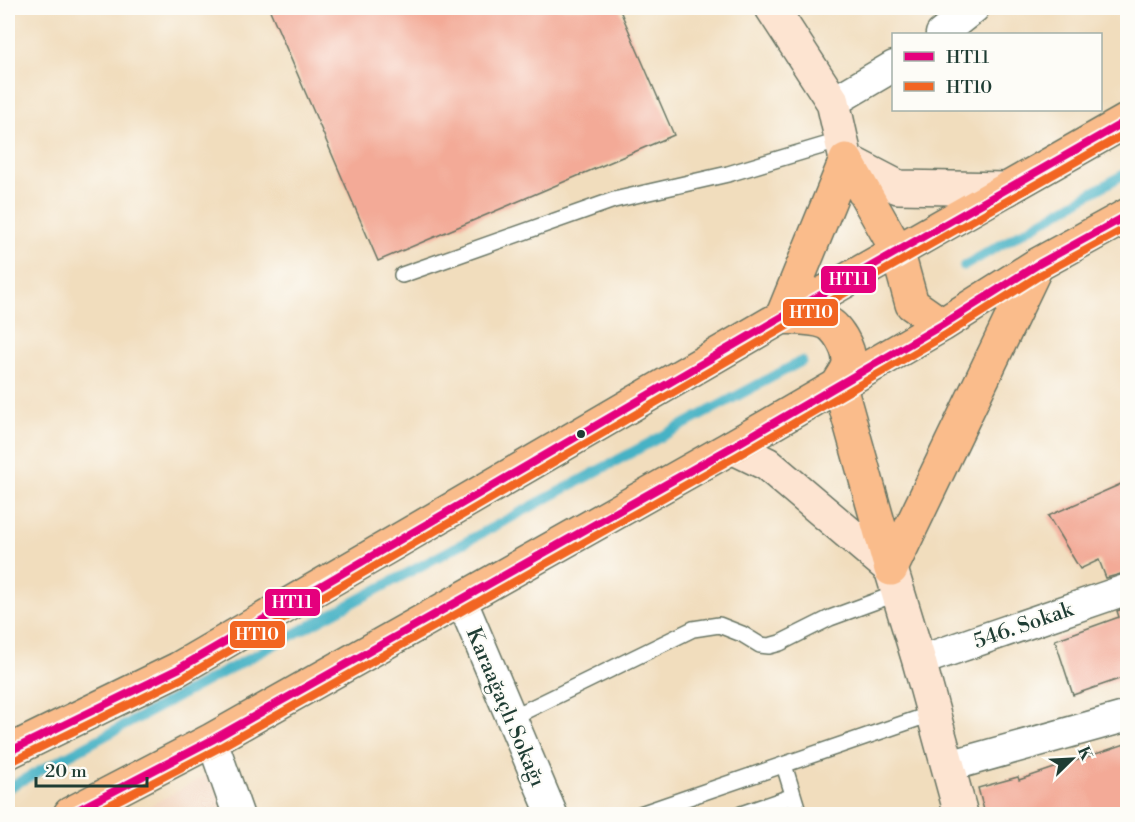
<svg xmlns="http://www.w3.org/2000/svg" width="1135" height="822" viewBox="0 0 1135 822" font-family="'Libre Bodoni',serif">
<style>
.built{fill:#f2d4be}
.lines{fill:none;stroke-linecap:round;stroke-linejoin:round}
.stream{stroke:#47b2c5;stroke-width:10}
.building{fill:#f3aa97}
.lane-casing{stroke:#687564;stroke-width:18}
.street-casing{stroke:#687564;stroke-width:33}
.secondary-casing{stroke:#687564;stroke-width:36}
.primary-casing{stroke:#687564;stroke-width:36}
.lane{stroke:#fff;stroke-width:15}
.street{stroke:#fff;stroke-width:30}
.secondary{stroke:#fde4d1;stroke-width:33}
.primary{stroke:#fabc8b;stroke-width:33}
.bus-1-casing{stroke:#fdfcf7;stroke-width:12}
.bus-2-casing{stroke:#fdfcf7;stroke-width:12}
.bus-1{stroke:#e5007d;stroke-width:8}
.bus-2{stroke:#f26522;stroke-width:8}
.bus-dot{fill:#1f3d34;stroke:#fdfcf7;stroke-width:2}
.labels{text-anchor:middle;stroke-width:4.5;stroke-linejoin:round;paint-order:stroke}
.street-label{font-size:21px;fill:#1f3d34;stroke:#fdfcf7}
.line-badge{stroke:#fdfcf7;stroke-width:2}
.badge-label{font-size:16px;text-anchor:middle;font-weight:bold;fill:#fff}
</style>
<rect width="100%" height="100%" fill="#fdfcf7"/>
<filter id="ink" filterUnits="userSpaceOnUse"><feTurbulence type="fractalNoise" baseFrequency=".0167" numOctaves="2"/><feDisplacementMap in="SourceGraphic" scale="12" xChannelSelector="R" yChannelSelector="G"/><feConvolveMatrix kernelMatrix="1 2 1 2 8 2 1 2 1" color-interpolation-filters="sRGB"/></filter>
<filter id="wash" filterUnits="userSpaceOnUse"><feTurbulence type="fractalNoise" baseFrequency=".008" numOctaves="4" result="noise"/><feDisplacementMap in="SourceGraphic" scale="24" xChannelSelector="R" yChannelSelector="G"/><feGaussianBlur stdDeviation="1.35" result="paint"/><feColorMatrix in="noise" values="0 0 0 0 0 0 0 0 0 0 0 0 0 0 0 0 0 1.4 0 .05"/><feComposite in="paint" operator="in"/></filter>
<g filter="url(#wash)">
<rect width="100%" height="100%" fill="#f1ddbd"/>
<path class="built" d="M213 772 228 814H134Z"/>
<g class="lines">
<path class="stream" d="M964 266 1128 172
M8 788 802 361"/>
</g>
<g id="blocks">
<path class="building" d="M269 8H619L674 135 378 261Z
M1128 481V572L1106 578 1099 560 1080 569 1048 516Z
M1128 607V676L1073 695 1055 640 1119 617 1117 611Z
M1128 743V814H985L978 788 1018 777 1019 780Z"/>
</g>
</g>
<g filter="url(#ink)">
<use href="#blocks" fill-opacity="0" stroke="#687564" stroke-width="1.5"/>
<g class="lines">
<g class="lane-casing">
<path id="lane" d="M402 275 614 200 728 174 842 140
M511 718 693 629 719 625 742 634 760 645 769 646 780 643 830 618 898 593
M784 765 799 814
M640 814 934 713
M741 814 793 796"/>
</g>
<g class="street-casing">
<path id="street" d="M941 34 974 8
M833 102 894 66
M461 599 552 814
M919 661 1128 589
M212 740 238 814
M949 766 1128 716"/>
</g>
<g class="secondary-casing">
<path id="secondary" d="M772 8 833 102 846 160 898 187 1007 189
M732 447 767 464 891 569 919 661 961 814"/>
</g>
<g class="primary-casing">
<path id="primary" d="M846 160 782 317C795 318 812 317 825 322 837 326 849 348 849 361 849 369 843 376 839 383L891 569
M846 160 897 250 912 304 942 325
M891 569 1037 265
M8 752 178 669 782 317 1128 120
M70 814 212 740 732 447 942 325 1037 265 1128 215"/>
</g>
<use href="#lane" class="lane"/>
<use href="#street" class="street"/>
<use href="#secondary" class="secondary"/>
<use href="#primary" class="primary"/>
<g class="bus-1-casing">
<path id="bus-1" d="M8 752 178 669 782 317 1128 120
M70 814 212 740 732 447 942 325 1037 265 1128 215"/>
</g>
<g class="bus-2-casing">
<path id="bus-2" d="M13 761 183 678 787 326 1128 132
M92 814 217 749 737 456 947 334 1042 274 1128 227"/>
</g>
<use href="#bus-1" class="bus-1"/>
<use href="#bus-2" class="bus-2"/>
</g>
</g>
<circle class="bus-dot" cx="581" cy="434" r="5"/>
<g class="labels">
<g class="street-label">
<text transform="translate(1023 625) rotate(-19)" y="7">546. Sokak</text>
<text transform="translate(506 707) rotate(67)" y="7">Karaağaçlı Sokağı</text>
</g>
</g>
<g class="line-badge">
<rect x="820" y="265" width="57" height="29" rx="6" fill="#e5007d"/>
<rect x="782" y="298" width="57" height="29" rx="6" fill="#f26522"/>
<rect x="264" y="588" width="57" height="29" rx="6" fill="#e5007d"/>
<rect x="229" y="620" width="57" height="29" rx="6" fill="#f26522"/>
</g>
<g class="badge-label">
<text x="849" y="285">HT11</text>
<text x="811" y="318">HT10</text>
<text x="292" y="608">HT11</text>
<text x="257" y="640">HT10</text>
</g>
<rect width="1135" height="822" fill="none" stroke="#fdfcf7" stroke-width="30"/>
<rect x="892" y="33" width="210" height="78" fill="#fdfcf7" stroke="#a4b0a9" stroke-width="1.5"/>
<rect x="904" y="52" width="30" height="9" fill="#e5007d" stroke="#a4b0a9" stroke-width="1.5"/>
<text x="946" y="63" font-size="18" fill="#1f3d34">HT11</text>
<rect x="904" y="82" width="30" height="9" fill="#f26522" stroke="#a4b0a9" stroke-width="1.5"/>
<text x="946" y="93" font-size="18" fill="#1f3d34">HT10</text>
<g transform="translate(1072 759) rotate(66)" stroke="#fdfcf7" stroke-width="4.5" paint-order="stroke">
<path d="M0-4.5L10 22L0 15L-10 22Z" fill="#1f3d34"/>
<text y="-9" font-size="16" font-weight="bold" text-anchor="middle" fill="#1f3d34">K</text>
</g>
<path d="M36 777v9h111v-9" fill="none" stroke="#1f3d34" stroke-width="3"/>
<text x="45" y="777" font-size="18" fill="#1f3d34" stroke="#fdfcf7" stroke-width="4.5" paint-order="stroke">20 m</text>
</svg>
